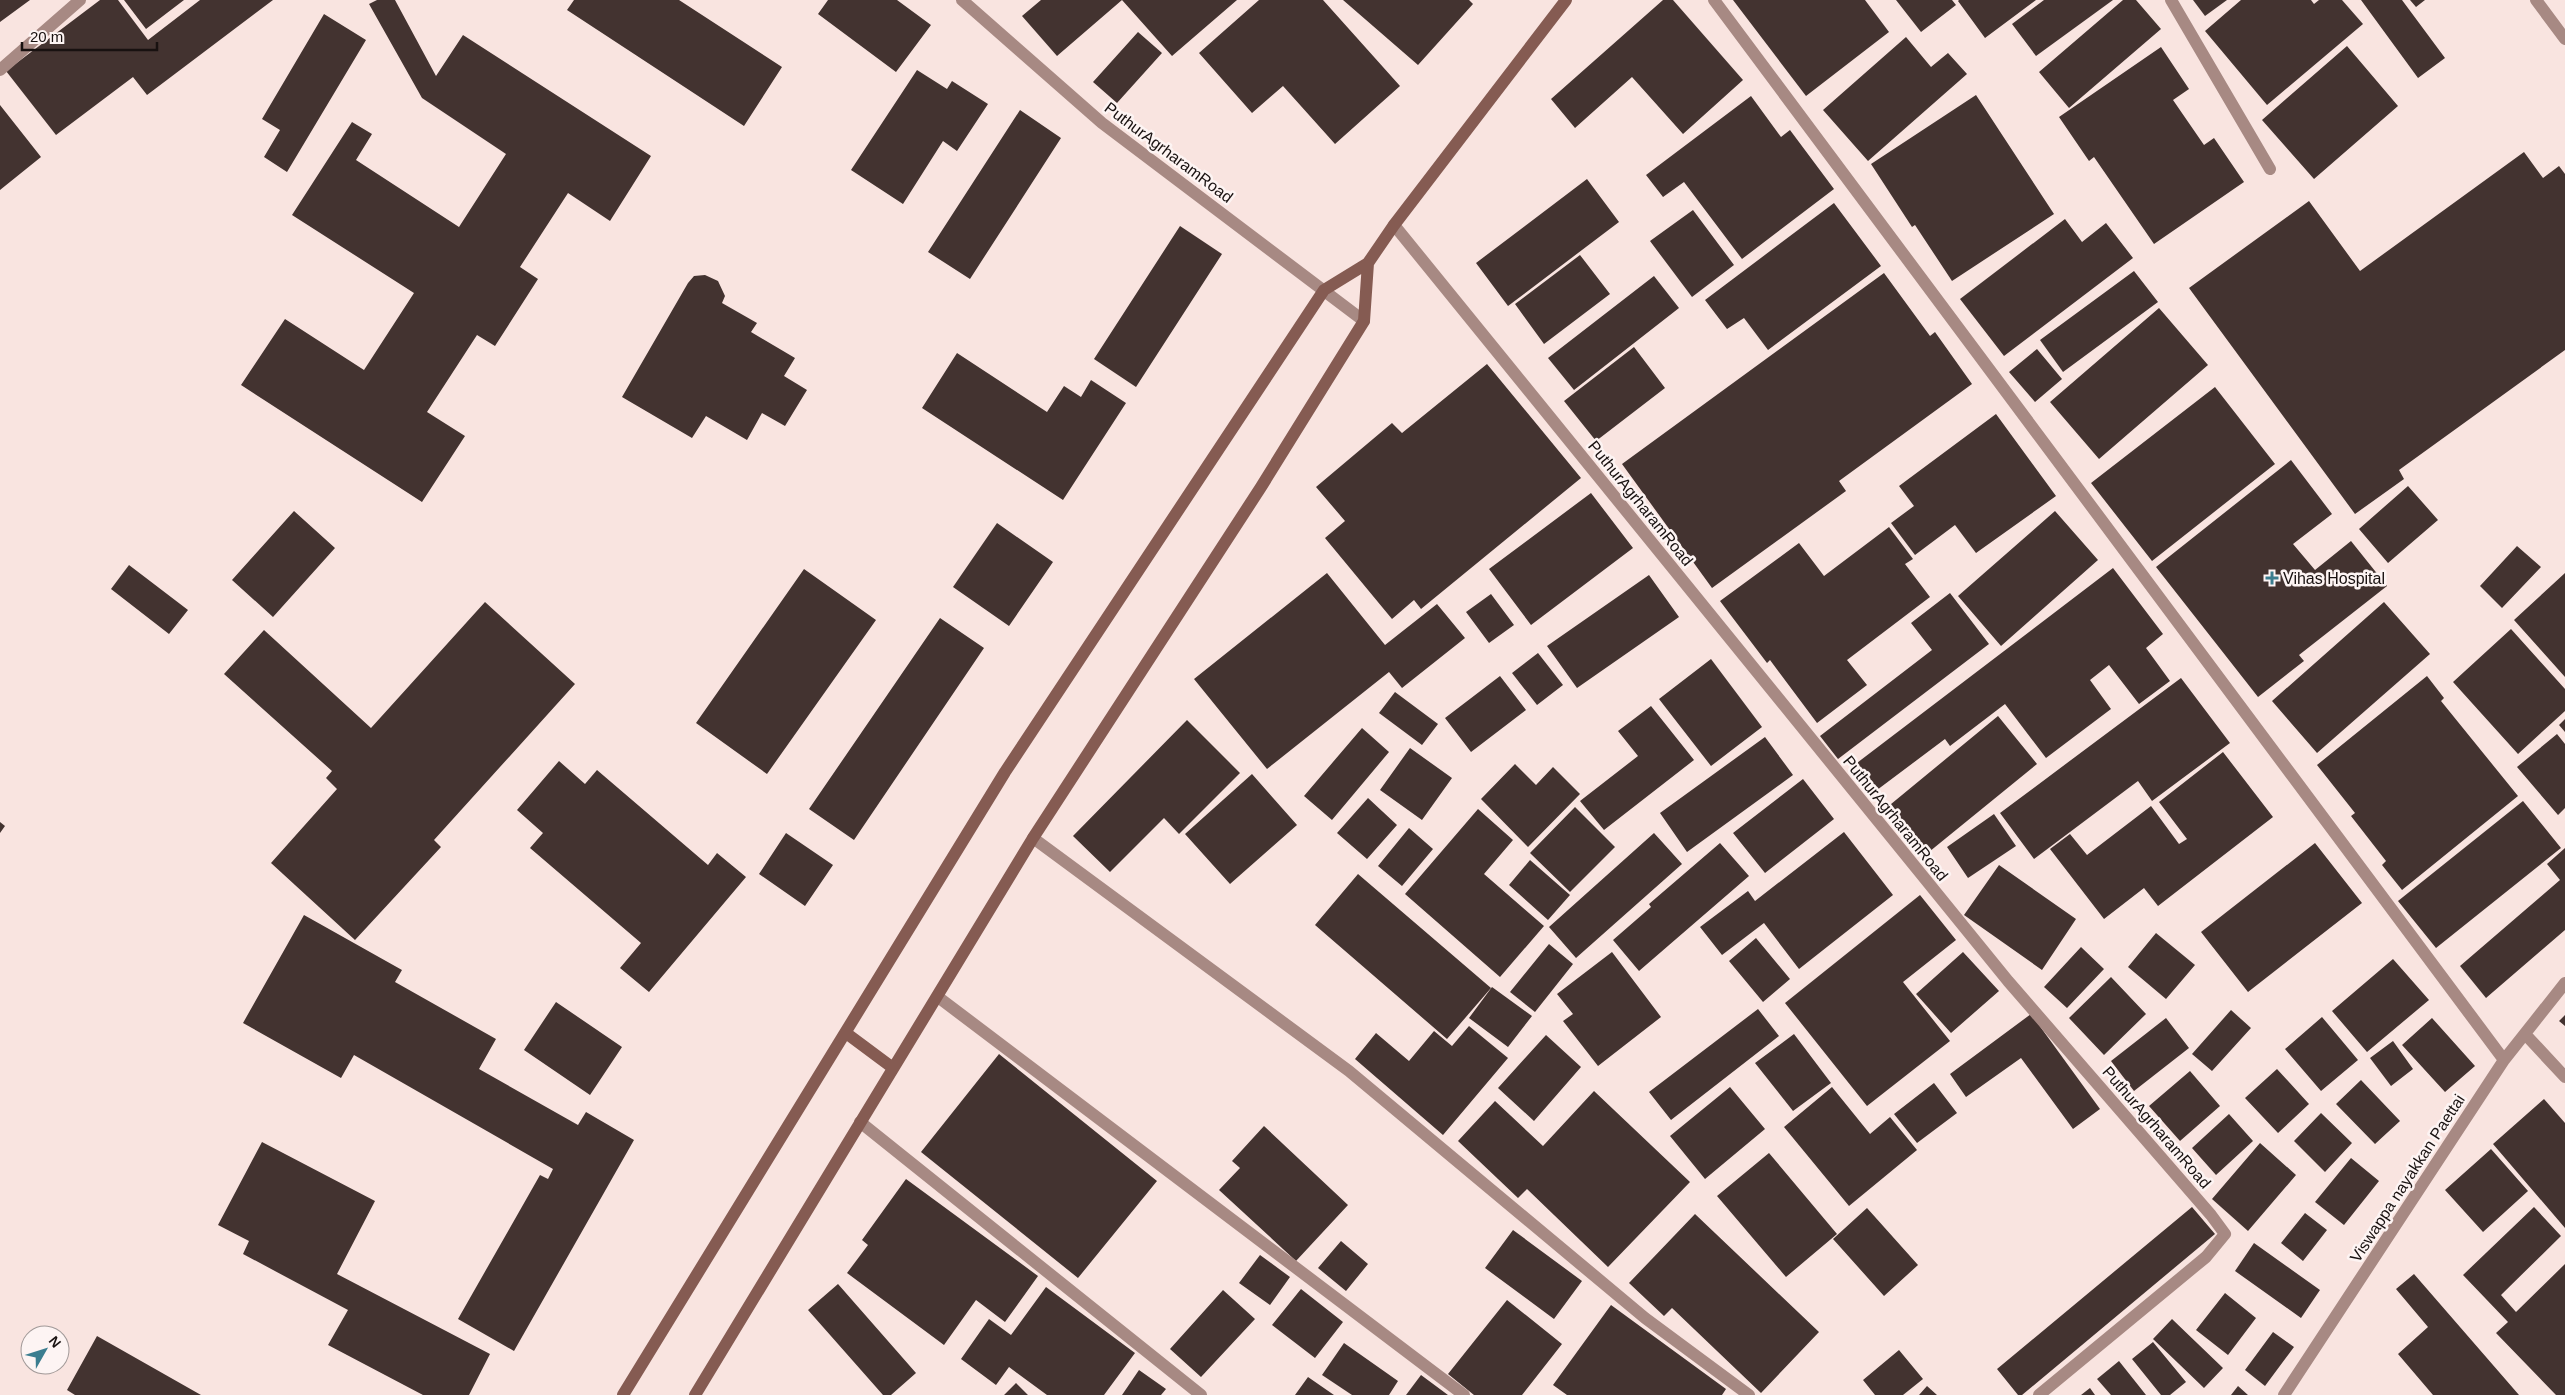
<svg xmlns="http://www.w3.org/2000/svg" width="2565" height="1395" viewBox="0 0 2565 1395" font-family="Arial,sans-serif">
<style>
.building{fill:#433330}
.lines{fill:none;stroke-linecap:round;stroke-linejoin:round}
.street{stroke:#a78983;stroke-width:12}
.secondary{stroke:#855b52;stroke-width:12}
.poi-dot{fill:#3b7d8f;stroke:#fdf4f3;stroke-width:2}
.labels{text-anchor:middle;stroke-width:5;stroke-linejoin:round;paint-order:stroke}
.street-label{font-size:16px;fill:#181110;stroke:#fdf4f3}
.poi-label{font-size:16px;fill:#181110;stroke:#fdf4f3;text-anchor:start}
</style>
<rect width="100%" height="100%" fill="#f9e4e0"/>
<path class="building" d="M0 0H30L0 22Z
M100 0H118L148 40 200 0H273L147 95 133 77 56 135 6 71Z
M124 0H184L146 29Z
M377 0H395L436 76 463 35 651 156 610 221 568 193 520 267 538 279 495 346 477 335 427 412 465 436 422 502 241 385 285 319 364 370 414 293 292 215 352 122 372 134 356 160 459 227 506 154 422 98 369 4Z
M574 0H679L782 67 744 126 567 10Z
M828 0H897L931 25 896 72 818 14Z
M1041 0H1122L1057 56 1022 16Z
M1122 0H1237L1172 56Z
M1259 0H1323L1400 86 1335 144 1283 86 1252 113 1199 53Z
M1343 0H1469L1473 4 1418 65Z
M1663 0H1673L1743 80 1683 134 1632 77 1575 128 1551 99Z
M1733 0H1865L1889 32 1806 96Z
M1896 0H1952L1956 5 1921 32Z
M1959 0H2036L1985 38 1958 1Z
M2044 0H2113L2036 56 2012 24Z
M2123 0H2136L2161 29 2069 108 2039 72Z
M2193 0H2227L2205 16Z
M2241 0H2311L2314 4 2319 0H2342L2363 24 2267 105 2205 31Z
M2361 0H2402L2445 58 2418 78Z
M2410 0H2425L2416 7Z
M324 14 366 40 287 172 264 157 280 130 262 119Z
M1138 32 1162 53 1117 103 1093 82Z
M1906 37 1931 67 1948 53 1967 74 1868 161 1823 110Z
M2347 46 2398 106 2314 179 2262 120Z
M2161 47 2189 89 2173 100 2204 145 2214 138 2244 182 2154 244 2094 157 2089 161 2059 117Z
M917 70 947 89 952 81 988 104 957 151 943 141 903 204 851 170Z
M1976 95 2054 214 1952 281 1915 225 1912 227 1871 164Z
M1751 96 1781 137 1790 130 1834 189 1742 259 1684 182 1663 197 1646 175Z
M0 105 41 157 0 190Z
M1020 110 1061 138 970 279 928 252Z
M2524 152 2543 178 2559 166 2565 174V350L2399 470 2404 479 2355 514 2189 288 2309 201 2360 271Z
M1587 179 1619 222 1508 306 1476 263Z
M1834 203 1881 266 1768 350 1744 318 1727 329 1705 300Z
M1693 210 1734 265 1692 297 1650 241Z
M2065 219 2082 242 2106 223 2133 258 2004 356 1960 299Z
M1180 226 1222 254 1136 387 1094 359Z
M1580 255 1610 294 1544 344 1515 304Z
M2134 271 2158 302 2063 372 2040 340Z
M1884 273 1930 336 1935 332 1972 384 1839 481 1846 491 1712 588 1622 464Z
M705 275 718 281 725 296 722 303 757 323 751 332 795 358 784 376 807 390 785 426 762 413 747 440 706 416 692 438 622 397 688 283 694 276Z
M1654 276 1679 308 1574 390 1548 358Z
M2159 308 2208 365 2099 459 2050 402Z
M1634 347 1665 388 1596 441 1564 401Z
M2037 349 2062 379 2035 402 2009 372Z
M957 353 1047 412 1064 386 1081 397 1091 380 1126 403 1063 500 922 408Z
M1487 364 1581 478 1421 609 1414 600 1392 619 1325 538 1345 521 1316 487 1392 423 1402 433Z
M2215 387 2275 464 2152 561 2091 483Z
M1996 414 2056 496 1976 553 1955 525 1915 555 1891 523 1914 506 1899 486Z
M2291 460 2332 514 2293 544 2315 570 2351 541 2387 586 2299 655 2304 661 2258 697 2156 567Z
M2408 486 2438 520 2388 563 2359 529Z
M1591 493 1633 548 1531 625 1489 569Z
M294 511 335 548 273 617 232 580Z
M2055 511 2098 560 2001 646 1958 596Z
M997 523 1053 562 1009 626 953 587Z
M1889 527 1913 559 1905 564 1930 597 1847 660 1867 685 1817 723 1770 660 1767 663 1720 601 1799 543 1824 576Z
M2517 546 2541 567 2502 608 2480 586Z
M129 565 188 610 169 634 111 589Z
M2113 568 2163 634 2146 648 2170 681 2139 704 2109 665 2090 680 2111 709 2046 758 2005 704 1950 746 1945 739 1869 796 1849 769Z
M804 569 876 620 767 774 696 723Z
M1327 573 1385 645 1437 604 1465 638 1402 688 1389 672 1267 769 1194 679Z
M2565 573V677L2514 620Z
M1649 575 1679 617 1577 688 1547 646Z
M1950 593 1989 644 1838 759 1820 736 1932 650 1911 623Z
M1491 594 1514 625 1489 643 1466 612Z
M485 602 575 684 434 840 441 847 355 940 271 863 337 789 326 778 332 771 224 674 264 630 371 728Z
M2384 602 2430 654 2317 753 2272 701Z
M940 618 984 648 854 840 809 809Z
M2511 629 2565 689V711L2518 754 2453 682Z
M1538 653 1563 685 1537 705 1512 673Z
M1711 659 1762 727 1711 766 1659 699Z
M1500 676 1526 710 1471 752 1445 718Z
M2427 676 2444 698 2441 701 2518 796 2402 890 2382 865 2386 861 2351 816 2355 813 2317 765Z
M2181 678 2230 743 2152 801 2138 781 2034 859 2000 813Z
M1395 692 1438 724 1422 745 1379 713Z
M1651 706 1694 760 1604 830 1580 801 1638 756 1618 731Z
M1998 716 2037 764 1924 856 1885 809Z
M2565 719V732L2559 725Z
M1187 720 1240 773 1179 834 1164 818 1110 872 1073 836Z
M1362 728 1389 752 1332 820 1304 796Z
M2557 734 2565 744V808L2558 815 2517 767Z
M1765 737 1793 775 1687 852 1660 813Z
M1410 748 1452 778 1422 820 1380 790Z
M2223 752 2273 817 2158 906 2144 888 2104 919 2050 849 2070 834 2087 855 2151 806 2179 844 2187 839 2159 802Z
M559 761 585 784 597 770 708 865 717 853 746 877 649 992 620 968 641 943 530 848 543 833 517 810Z
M1515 764 1536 785 1553 767 1580 794 1528 847 1481 799Z
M1252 774 1297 825 1230 884 1185 834Z
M1803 779 1834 819 1765 873 1733 833Z
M1368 798 1397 825 1367 859 1337 833Z
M2523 801 2561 848 2436 948 2398 901Z
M1575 807 1615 847 1570 892 1530 853Z
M1478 809 1513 840 1484 874 1544 926 1500 977 1405 894Z
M1994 814 2016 846 1968 878 1947 847Z
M0 822 5 826 0 833Z
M1409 828 1433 849 1402 886 1378 866Z
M1844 832 1893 895 1799 969 1764 923 1722 955 1700 927 1748 891 1755 901Z
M786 833 833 865 805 906 759 874Z
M1654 833 1682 864 1576 958 1549 927Z
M1720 843 1749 876 1639 971 1613 940 1651 907 1649 904Z
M2315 843 2362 903 2248 992 2201 932Z
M2565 848V930L2486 998 2460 966 2560 880 2547 864Z
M1530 860 1570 895 1548 920 1509 885Z
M1999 865 2076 919 2042 970 1964 915Z
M1358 874 1491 988 1447 1039 1315 925Z
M1920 895 1956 940 1903 982 1950 1041 1867 1106 1785 1003Z
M304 915 402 970 395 982 496 1039 479 1069 578 1125 586 1112 634 1140 514 1351 458 1319 540 1175 548 1179 553 1169 354 1055 341 1078 243 1023Z
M2156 933 2195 965 2166 999 2128 967Z
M1756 938 1790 979 1763 1002 1729 961Z
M1549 944 1573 964 1535 1012 1510 992Z
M2081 947 2104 969 2067 1008 2044 987Z
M1612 952 1661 1017 1598 1066 1563 1021 1573 1014 1557 994Z
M1963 952 1999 991 1951 1033 1916 994Z
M2393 959 2429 1000 2367 1052 2332 1011Z
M2111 977 2146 1014 2104 1055 2069 1018Z
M1492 987 1532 1016 1508 1047 1469 1018Z
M556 1002 622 1047 590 1095 524 1050Z
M1758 1009 1779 1036 1671 1120 1649 1092Z
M2231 1010 2251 1028 2212 1071 2192 1054Z
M2031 1014 2100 1109 2073 1129 2021 1058 1966 1097 1950 1074Z
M2565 1015V1026L2559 1021Z
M2322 1017 2358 1060 2321 1091 2285 1049Z
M2166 1018 2189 1048 2134 1091 2111 1061Z
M2432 1018 2475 1066 2445 1092 2402 1045Z
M1469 1026 1508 1058 1443 1135 1355 1059 1376 1033 1409 1061 1434 1031 1452 1046Z
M1794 1034 1831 1083 1793 1111 1755 1063Z
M1546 1035 1581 1067 1534 1121 1498 1088Z
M2393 1041 2413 1069 2391 1086 2370 1058Z
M999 1054 1157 1181 1078 1278 921 1152Z
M2277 1069 2309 1104 2278 1133 2245 1098Z
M2190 1071 2220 1106 2180 1141 2149 1106Z
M2361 1080 2400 1121 2375 1144 2336 1104Z
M1934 1083 1957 1113 1917 1143 1894 1114Z
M1730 1087 1765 1129 1705 1179 1670 1136Z
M1832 1087 1870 1134 1890 1117 1917 1150 1849 1206 1784 1127Z
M1594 1091 1690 1182 1608 1267 1527 1189 1518 1198 1458 1141 1495 1101 1543 1146Z
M2544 1099 2565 1123V1228L2493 1144Z
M2321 1113 2352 1143 2325 1172 2294 1141Z
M2229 1114 2253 1141 2216 1175 2192 1148Z
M1264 1126 1348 1205 1296 1261 1219 1190 1240 1168 1232 1161Z
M262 1142 375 1201 337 1274 490 1354 469 1395H423L328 1345 348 1310 243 1254 249 1241 218 1225Z
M2260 1143 2296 1175 2248 1231 2212 1199Z
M2491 1149 2528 1191 2483 1232 2445 1190Z
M1769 1153 1837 1234 1786 1277 1717 1196Z
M2351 1158 2379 1181 2344 1225 2315 1202Z
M906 1179 1038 1276 1005 1322 976 1300 944 1345 847 1273 868 1245 862 1240Z
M2192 1207 2215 1234 2022 1395H2018L1997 1369Z
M2534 1207 2561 1236 2501 1295 2516 1312 2565 1264V1395H2556L2496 1333 2508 1322 2463 1275Z
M1867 1208 1918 1265 1884 1296 1833 1239Z
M2305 1213 2327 1230 2303 1261 2281 1243Z
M1695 1214 1819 1332 1761 1393 1672 1308 1664 1316 1629 1283Z
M1513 1230 1582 1281 1554 1319 1485 1268Z
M1341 1241 1368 1264 1346 1291 1318 1268Z
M2254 1243 2320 1290 2301 1318 2235 1271Z
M1260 1255 1290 1277 1270 1305 1239 1283Z
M2414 1274 2519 1395H2433L2398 1354 2428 1327 2396 1289Z
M838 1284 916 1373 891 1395H883L808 1310Z
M1046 1287 1135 1353 1104 1395H1047L1009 1367 996 1385 961 1359 989 1319 1011 1335Z
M1301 1289 1343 1322 1315 1358 1272 1325Z
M1223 1290 1255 1319 1201 1377 1170 1349Z
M2225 1293 2256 1318 2228 1355 2196 1330Z
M1507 1300 1562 1344 1522 1395H1474L1448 1374Z
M1611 1305 1726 1389 1722 1395H1567L1553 1385Z
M2172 1319 2223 1368 2204 1388 2153 1339Z
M2273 1332 2294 1347 2265 1386 2245 1370Z
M97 1336 201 1395H75L67 1390Z
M2153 1342 2186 1382 2170 1395H2161L2132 1359Z
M1344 1343 1398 1381 1389 1395H1352L1322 1375Z
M1899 1350 1923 1379 1903 1395H1875L1863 1380Z
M2119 1361 2146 1395H2111L2097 1379Z
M1139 1370 1166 1389 1161 1395H1122Z
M1421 1375 1448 1395H1406Z
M1308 1377 1334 1395H1295Z
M1016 1383 1028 1395H1004Z
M1927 1386 1937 1395H1919Z
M2238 1386 2248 1395H2231Z
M2090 1388 2095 1395H2081Z"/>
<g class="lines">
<path class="street" d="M962 0 1102 123 1364 321
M1714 0 2504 1060
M2171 0 2270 169
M2536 0 2565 39
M0 70 80 0
M1394 225 2008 981 2211 1215 2225 1234 2206 1257 2039 1395
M1033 838 1349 1071 1645 1318 1749 1395
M938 997 1464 1395
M2525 1034 2565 1077
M860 1122 1201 1395
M2284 1395 2504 1060 2565 983"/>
<path class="secondary" d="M846 1033 893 1068
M623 1395 1005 772 1324 290 1368 263 1394 225 1566 0
M695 1395 1033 838 1261 487 1364 321 1368 263"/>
</g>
<path class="poi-dot" d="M2269.5 570.5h5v5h5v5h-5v5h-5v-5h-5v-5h5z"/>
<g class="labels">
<g class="street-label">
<text transform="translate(1169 152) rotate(37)" y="6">PuthurAgrharamRoad</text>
<text transform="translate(1641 503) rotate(51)" y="6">PuthurAgrharamRoad</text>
<text transform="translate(1896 818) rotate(51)" y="6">PuthurAgrharamRoad</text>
<text transform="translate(2157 1127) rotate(49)" y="6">PuthurAgrharamRoad</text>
<text transform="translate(2407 1178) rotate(-57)" y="6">Viswappa nayakkan Paettai</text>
</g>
<g class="poi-label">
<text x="2283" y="584">Vihas Hospital</text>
</g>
</g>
<g transform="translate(45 1350) rotate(51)"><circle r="24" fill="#fdf4f3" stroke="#a19998"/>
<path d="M0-4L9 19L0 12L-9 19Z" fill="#3b7d8f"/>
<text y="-8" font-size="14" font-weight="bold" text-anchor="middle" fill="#181110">N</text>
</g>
<path d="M22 42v8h135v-8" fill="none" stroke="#181110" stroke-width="2.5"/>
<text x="30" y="42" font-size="15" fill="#181110" stroke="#fdf4f3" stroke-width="4" paint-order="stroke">20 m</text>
</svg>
